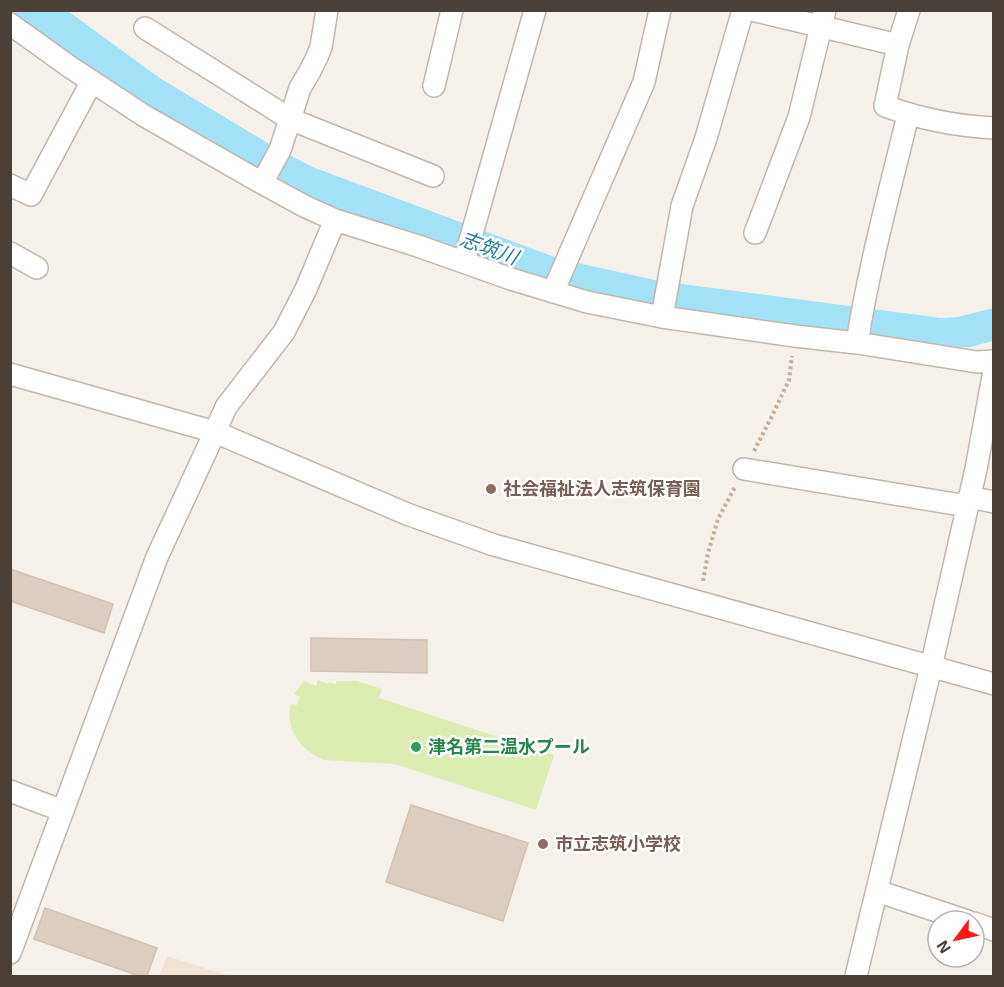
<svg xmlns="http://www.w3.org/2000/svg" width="1004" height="987" viewBox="0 0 1004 987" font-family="'Exo 2','Noto Sans JP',sans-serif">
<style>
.education{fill:#f0e3d3}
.green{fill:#dbedb0}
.water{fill:#a3e1f6}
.building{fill:#dccdc1;stroke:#d4c1b1;stroke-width:1.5}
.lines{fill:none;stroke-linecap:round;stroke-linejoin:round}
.minor-casing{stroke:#c3b7ab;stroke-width:24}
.path{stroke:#c6b09b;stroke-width:4;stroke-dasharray:3 3;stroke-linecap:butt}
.minor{stroke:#fff;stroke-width:21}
.education-dot{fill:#8d6e63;stroke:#fff;stroke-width:2}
.leisure-dot{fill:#2e9e5b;stroke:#fff;stroke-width:2}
.labels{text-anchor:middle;stroke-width:5;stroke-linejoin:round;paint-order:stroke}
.education-label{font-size:18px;font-weight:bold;fill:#785e54;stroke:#fff;text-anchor:start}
.leisure-label{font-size:18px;font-weight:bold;fill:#27864d;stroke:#fff;text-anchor:start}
.water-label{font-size:20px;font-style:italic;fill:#227d9e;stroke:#fff}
</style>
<rect width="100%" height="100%" fill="#f6f0ea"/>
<path class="education" d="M167 956 229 976H159Z"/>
<path class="green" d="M318 680 328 684 329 682 336 684V681H357L382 689 379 698 554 755 536 810 395 764 325 760C302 752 284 729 291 704L297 705 300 697 294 694 304 681 316 686Z"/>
<path class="water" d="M11 11H68L158 77 276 148 315 168 560 259 659 281 941 318 958 317 993 308V341L970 347H957L656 310 585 296 335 213 223 155 11 17Z"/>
<path class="building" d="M10 569 113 604 104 633 10 601Z
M311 638 427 640V673L311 671Z
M411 805 528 843 503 921 386 882Z
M45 908 157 948 147 976H139L34 939Z"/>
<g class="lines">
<g class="minor-casing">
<path id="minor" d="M752 10 898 45 885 106C920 119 956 126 994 128
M10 24 70 67 143 115 262 183 304 206 335 220 418 246 511 279 587 302 662 317 795 336 857 343 977 362 994 361
M145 28 290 119 433 176
M898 45 909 10
M434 86 452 10
M262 183 280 150 300 88 309 73 317 57 321 47 327 10
M10 185 31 195 92 81
M755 233 799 117 825 10
M10 253 37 268
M464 262 535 10
M553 292 644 82 660 10
M662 317 682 206 706 138 743 10
M857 343C869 266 890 190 908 115
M10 374 215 432 407 514 494 545 994 684
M744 469 967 506
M969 497 994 502
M10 791 63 811
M877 891 967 921
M974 923 994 930
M10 953 157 557 215 432 226 407 284 332 306 289 335 220
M856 976 931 667 976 469 994 371"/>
</g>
<path class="path" d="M754 451 772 416 789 380 792 356
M703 581 708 553 718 519 735 487"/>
<use href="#minor" class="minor"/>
</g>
<g class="education-dot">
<circle cx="491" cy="489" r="6"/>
<circle cx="543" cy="844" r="6"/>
</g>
<circle class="leisure-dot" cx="416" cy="747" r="6"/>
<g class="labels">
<g class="education-label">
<text x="503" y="495">社会福祉法人志筑保育園</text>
<text x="555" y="850">市立志筑小学校</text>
</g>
<g class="leisure-label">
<text x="428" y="753">津名第二温水プール</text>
</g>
<g class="water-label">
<text transform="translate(489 248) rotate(20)" y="7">志筑川</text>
</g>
</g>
<rect width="1004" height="987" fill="none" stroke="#4b4037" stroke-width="24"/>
<g transform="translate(956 939) rotate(237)"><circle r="28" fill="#ffffff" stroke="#b7b3af" stroke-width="1.5"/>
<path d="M0-4.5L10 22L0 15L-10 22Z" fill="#ff181a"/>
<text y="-9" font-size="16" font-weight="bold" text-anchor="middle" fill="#4b4037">N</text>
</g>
</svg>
